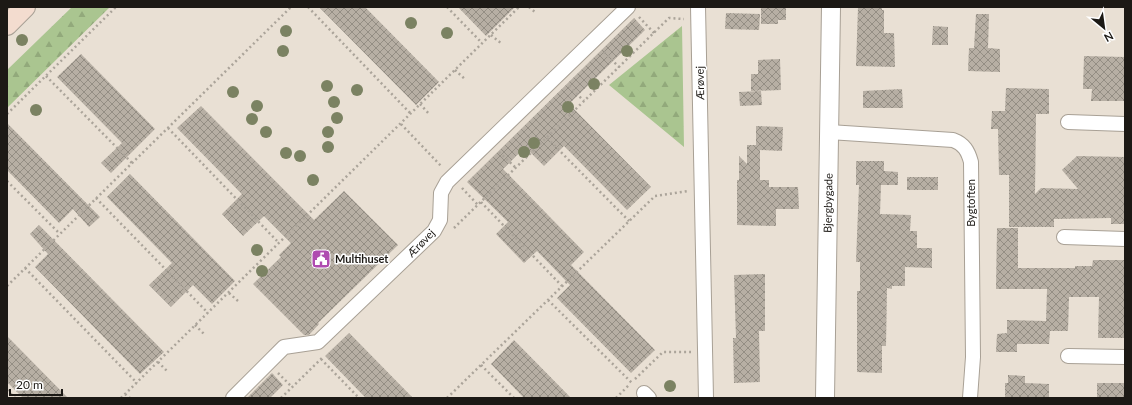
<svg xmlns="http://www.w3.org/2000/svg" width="1132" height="405" viewBox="0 0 1132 405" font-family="Lato,sans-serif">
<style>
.forest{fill:url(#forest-firs)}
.building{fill:url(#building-cross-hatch)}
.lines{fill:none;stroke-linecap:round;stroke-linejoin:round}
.minor-casing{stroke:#a8a095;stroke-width:16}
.tertiary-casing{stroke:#a8a095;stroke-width:20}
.secondary-casing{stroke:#a8a095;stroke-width:22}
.path{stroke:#aba49a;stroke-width:2.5;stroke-dasharray:2 3;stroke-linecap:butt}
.minor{stroke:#fff;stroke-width:14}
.tertiary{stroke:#fff;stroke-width:18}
.secondary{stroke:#f3dccf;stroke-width:20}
.tree{fill:#7b8262}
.labels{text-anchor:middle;stroke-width:3;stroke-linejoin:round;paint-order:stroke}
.street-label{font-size:11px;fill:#1c1915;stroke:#fff}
.poi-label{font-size:11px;font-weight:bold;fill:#1c1915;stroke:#fff;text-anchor:start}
</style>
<defs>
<pattern id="forest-firs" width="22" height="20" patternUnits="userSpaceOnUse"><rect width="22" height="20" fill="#aac590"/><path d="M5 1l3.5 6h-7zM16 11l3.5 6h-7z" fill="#92a97b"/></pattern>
<pattern id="building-cross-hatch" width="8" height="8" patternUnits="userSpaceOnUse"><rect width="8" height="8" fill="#b7afa4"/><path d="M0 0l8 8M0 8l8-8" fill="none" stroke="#948e84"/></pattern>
</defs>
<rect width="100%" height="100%" fill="#e9e0d4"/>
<path class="forest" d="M72 7H110L7 108V70Z
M682 26 684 147 609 85Z"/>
<path class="building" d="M319 7H365L439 82 416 105Z
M458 7H515L486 36Z
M761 7H786V20H778V24H761Z
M858 7 882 8V10H884V33H894L895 67 856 66Z
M726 13 760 14 759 30 725 29Z
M976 14H989L988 48 1000 49V72L968 71 969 48H974Z
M634 18 645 30 569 104 651 187 627 210 564 146 544 166 525 147 503 169 584 252 571 265 655 350 631 373 557 298 570 285 537 251 524 263 496 234 508 222 467 182Z
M933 26 948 27V45H932Z
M81 54 155 129 111 173 101 163 122 143 57 77Z
M1084 56 1125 57V101H1091L1092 89H1083Z
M780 59 781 90 751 91V74H758V60Z
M1006 88 1049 89V114H1036L1035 194 1041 188 1078 189 1062 170 1077 156 1125 157V224H1111V218L1054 219V227H1009V175H999L998 129H991L992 111H1005Z
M902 89 903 108H863V91Z
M761 91 762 105 740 106 739 92Z
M201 106 314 220 344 191 398 245 318 323 319 324 309 335H304L253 284 281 257 279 255 291 243 264 216 243 236 222 214 242 194 177 128Z
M7 123 100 217 89 227 73 209 59 223 7 170Z
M756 126 783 127 782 151 760 150V180H769V187H798L799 209H776V226L737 225V180H739V156L747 164V145H756Z
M856 161H884V171L898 172V185H881L880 214 911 215 910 231H917V248H932V268L905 267V286H892V289L887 288 886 346H882V373L857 372V291H860V262H856L859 185H856Z
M130 174 235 281 212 304 193 285 171 307 149 285 172 263 107 197Z
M907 177H938V190H907Z
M39 225 164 352 140 374 35 267 48 254 30 234Z
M997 228H1018V268H1075V266H1092L1093 260H1125V338H1098L1099 297H1069L1068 331H1050L1049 344H1017V352H996L997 334 1007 333V320L1046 321 1047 289H996Z
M765 274V331H759L760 382 734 383 733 338H736L734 275Z
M349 333 413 398H366L325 356Z
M7 336 68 398H23L7 382Z
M514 340 571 398H524L491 364Z
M272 373 283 385 270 398H247Z
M1008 375 1025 376V383L1049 384V398H1005V383H1008Z
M1097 383H1125V398H1097Z"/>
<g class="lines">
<g class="minor-casing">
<path id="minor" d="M698 7 706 398
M1068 122 1125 124
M829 132 953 140C964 144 968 151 971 162L973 357 970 398
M1064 237 1125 239
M1068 356 1125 357
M644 393 649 398
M233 398 284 347 318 342 434 231 440 220 441 193 447 182 628 7"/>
</g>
<g class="tertiary-casing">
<path id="tertiary" d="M825 398 831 7"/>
</g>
<g class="secondary-casing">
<path id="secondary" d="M7 25 25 7"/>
</g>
<path class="path" d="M308 7 411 114
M447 7 482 43
M529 7 535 12
M639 17 654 33
M491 35 502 44
M604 52 619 67
M455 70 466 80
M46 76 132 163
M569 86 584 101
M420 104 430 115
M7 114 116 7
M401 124 442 167
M168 128 279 243
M547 138 629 221
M499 152 516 168
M7 181 60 234
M462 188 478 205
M96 198 208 313
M481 202 562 286
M454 228 669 18 684 19
M25 268 137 383
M7 286 291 7
M229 293 238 301
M548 300 633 384
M195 325 204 334
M321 359 359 398
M158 362 167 371
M481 365 514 398
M278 373 292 387
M635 379 663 352H691
M7 390 15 398
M125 394 130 398
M121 398 519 7
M281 398 322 358
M447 398 655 196 688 191
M616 398 630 384"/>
<use href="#minor" class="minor"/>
<use href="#tertiary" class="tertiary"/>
<use href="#secondary" class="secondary"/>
</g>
<g class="tree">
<circle cx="411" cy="23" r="6"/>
<circle cx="286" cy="31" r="6"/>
<circle cx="447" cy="33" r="6"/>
<circle cx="22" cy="40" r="6"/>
<circle cx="283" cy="51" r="6"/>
<circle cx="627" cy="51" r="6"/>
<circle cx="594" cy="84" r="6"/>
<circle cx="327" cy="86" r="6"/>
<circle cx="357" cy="90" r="6"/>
<circle cx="233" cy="92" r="6"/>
<circle cx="334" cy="102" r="6"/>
<circle cx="257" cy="106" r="6"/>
<circle cx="568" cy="107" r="6"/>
<circle cx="36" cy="110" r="6"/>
<circle cx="337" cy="118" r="6"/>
<circle cx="252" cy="119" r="6"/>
<circle cx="266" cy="132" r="6"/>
<circle cx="328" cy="132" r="6"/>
<circle cx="534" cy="143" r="6"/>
<circle cx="328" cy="147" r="6"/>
<circle cx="524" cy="152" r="6"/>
<circle cx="286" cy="153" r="6"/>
<circle cx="300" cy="156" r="6"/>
<circle cx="313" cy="180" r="6"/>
<circle cx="257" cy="250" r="6"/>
<circle cx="262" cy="271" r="6"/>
<circle cx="670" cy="386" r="6"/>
</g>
<defs>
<g id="civic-square" transform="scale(1)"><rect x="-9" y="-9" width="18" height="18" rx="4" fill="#af4bb0" stroke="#fff"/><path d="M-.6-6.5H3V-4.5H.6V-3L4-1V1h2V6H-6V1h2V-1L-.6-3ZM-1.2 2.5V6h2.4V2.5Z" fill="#fff"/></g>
</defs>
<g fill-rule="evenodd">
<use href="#civic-square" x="321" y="259"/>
</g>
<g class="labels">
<g class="street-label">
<text transform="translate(700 83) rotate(-91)" y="4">Ærøvej</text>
<text transform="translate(828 203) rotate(-89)" y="4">Bjergbygade</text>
<text transform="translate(971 203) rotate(-90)" y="4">Bygtoften</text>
<text transform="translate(421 243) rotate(-46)" y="4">Ærøvej</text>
</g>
<g class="poi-label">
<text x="335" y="263">Multihuset</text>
</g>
</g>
<rect width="1132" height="405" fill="none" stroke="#1c1915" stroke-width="16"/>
<g transform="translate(1104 28) rotate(151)" stroke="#ffffff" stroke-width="3" paint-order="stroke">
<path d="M0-3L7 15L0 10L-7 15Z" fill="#1c1915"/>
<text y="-6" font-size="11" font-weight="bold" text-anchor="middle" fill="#1c1915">N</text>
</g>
<path d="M10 389v6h52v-6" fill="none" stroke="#1c1915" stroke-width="2"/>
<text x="16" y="389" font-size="12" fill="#1c1915" stroke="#ffffff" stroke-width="3" paint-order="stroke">20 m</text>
</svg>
